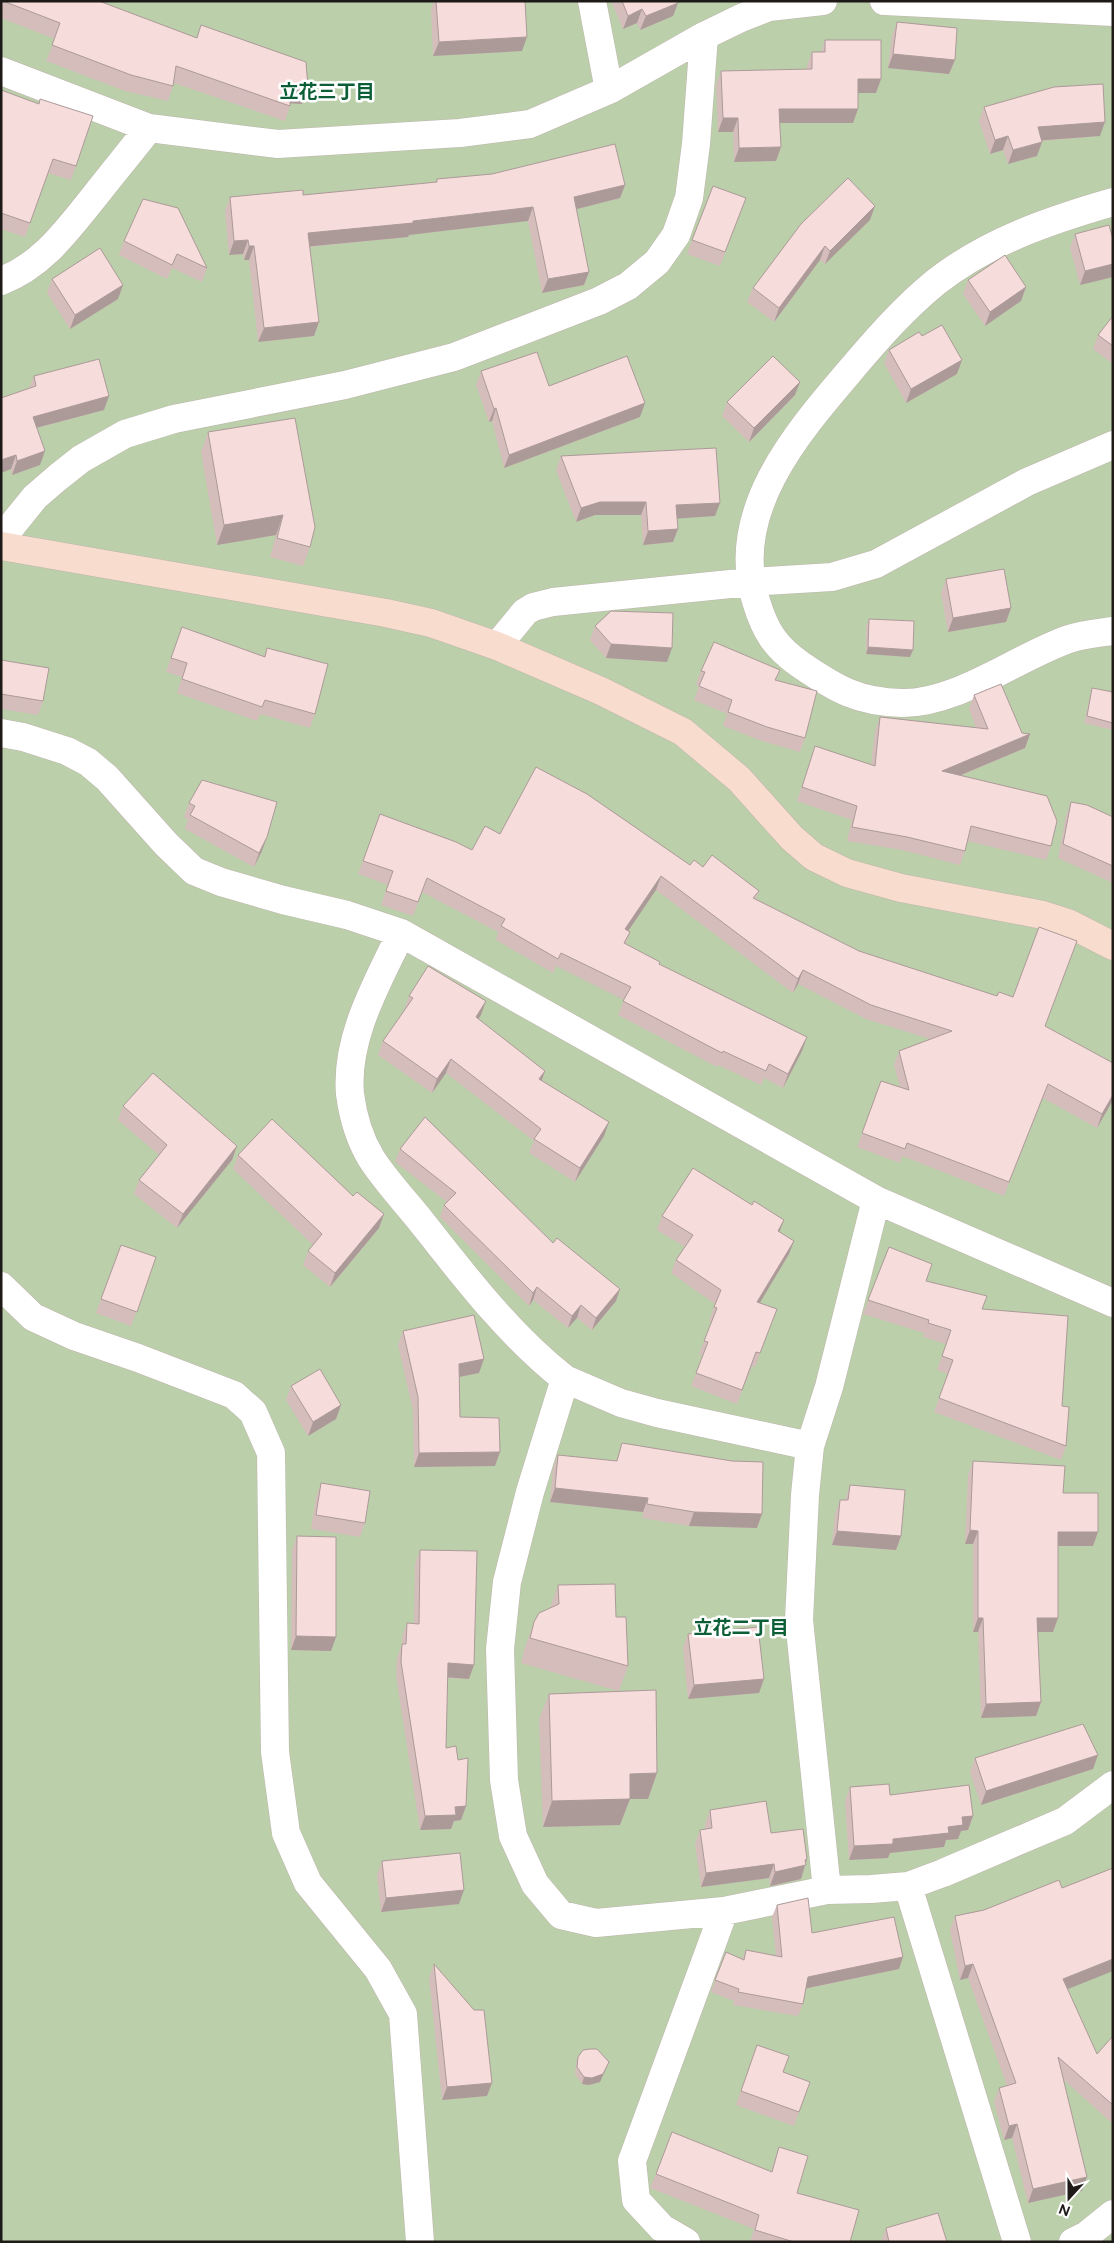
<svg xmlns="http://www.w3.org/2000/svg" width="1114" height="2243" viewBox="0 0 1114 2243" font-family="Figtree,'Noto Sans JP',sans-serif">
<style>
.green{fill:#bbcfaa}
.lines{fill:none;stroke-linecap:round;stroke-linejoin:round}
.street-casing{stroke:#bfb5ad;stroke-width:29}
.secondary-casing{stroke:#bfb5ad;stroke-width:29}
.street{stroke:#fff;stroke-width:28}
.secondary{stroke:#f8dcce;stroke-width:28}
.wall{fill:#d4bdbb}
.shaded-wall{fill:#ac9a99}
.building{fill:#f6dcda;stroke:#ac9a99}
.labels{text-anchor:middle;stroke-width:5;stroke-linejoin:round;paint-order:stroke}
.neighbourhood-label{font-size:19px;font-weight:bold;fill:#0c5e36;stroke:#fff}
</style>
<rect width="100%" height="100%" fill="#fff5ec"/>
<path class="green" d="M1 1H1113V2242H1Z"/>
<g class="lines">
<g class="street-casing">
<path id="street" d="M592 1 609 90
M884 1 1113 12
M1 71 149 128 278 144 460 133 530 124 609 90 704 36 741 18 769 7 823 1
M1113 202C1051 220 988 241 936 282 904 308 876 340 849 372 796 434 728 513 756 601 765 631 775 647 801 665 836 689 858 702 902 703 957 704 1017 657 1069 639 1083 634 1098 633 1113 631
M1 281C42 266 68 229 94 197 112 174 131 151 149 128
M1 539 35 497 57 478 81 459 125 434 174 419 345 385 454 357 599 301 628 286 657 262 676 235 689 198 696 144 704 36
M497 646 525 612 533 607 553 602 750 582 832 577 876 564 1027 482 1113 445
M1 733 23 737 67 751 88 762 107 778 166 844 194 871 221 882 283 900 347 915 401 933 876 1200 1113 1303
M401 933C378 982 345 1037 350 1094 353 1117 359 1138 371 1158 385 1180 404 1200 420 1220 464 1276 509 1335 565 1379L530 1492 507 1582 500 1649 504 1780 513 1836 535 1884 561 1915 596 1923 724 1911 827 1890 871 1889 908 1886 943 1873 1065 1821 1113 1785
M1 1286 33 1317 74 1336 138 1358 234 1395 253 1412 271 1453 275 1752 286 1833 308 1883 378 1969 403 2014 420 2242
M565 1379 621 1403 657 1413 810 1446
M908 1886 1017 2242
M827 1890 799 1620 805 1495 810 1446 829 1387 876 1200
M686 2242 662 2228 636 2200 632 2161 724 1911
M1073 2242 1087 2235 1113 2214"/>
</g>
<g class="secondary-casing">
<path id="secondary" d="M1 546 386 613 431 623 497 646 601 691 683 732 739 779 792 838 814 857 847 873 901 888 1043 915 1068 923 1113 946"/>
</g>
<use href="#street" class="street"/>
<use href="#secondary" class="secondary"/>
</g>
<path class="wall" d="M1 1H99L302 104 290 103V106L285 121 174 83 168 101 125 91 46 61 55 39 1 18Z
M434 1H525L522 51 433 56 431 9Z
M611 1H677L678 3 673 16 640 30 637 23 623 29Z
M897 22 955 60 949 74 888 68 892 36Z
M825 40 881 79 876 93H858V109L853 123H780L781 147 776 161 734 162 733 132H718L716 85 721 71 807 69V66L812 52H821Z
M1 90 76 166 71 180 48 173 25 237 1 229Z
M984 107 1100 136 1042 141V142L1037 156 1008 164 1003 150 990 154 979 121Z
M437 179 625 185 620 198 576 209 589 272 584 285 542 293 528 221 409 235 408 237 310 247 319 322 314 336 258 342 249 260H244L243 254 229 255 225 211 230 197 303 195 436 182Z
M746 198 720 266 687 254 692 240Z
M143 199 207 268 202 282 172 268 167 279 119 255 124 241Z
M870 220 825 264 820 260 774 322 747 302 753 288Z
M1075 234 1113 239V277L1080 285 1070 248Z
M52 279 118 299 70 329 47 293Z
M968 280 1026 287 1021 301 985 326 963 294Z
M1113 316V364L1093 349 1098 335Z
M922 336 957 374 906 403 884 363 889 350Z
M481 371 549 386 640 417 504 468 492 421 489 422 476 385Z
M34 376 104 410 37 428 40 465 12 475 11 469 1 473V398L29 388Z
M795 395 749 442 722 416 727 402Z
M208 432 310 547 303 566 270 557 276 535 217 545 201 452Z
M561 456 715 516 677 518 678 529 673 542 643 545 641 515H595L576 522 556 470Z
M946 579 1011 608 1006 622 948 632 941 593Z
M869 619 913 650 910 657 866 654V626Z
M595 626 667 662 606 658 590 640Z
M182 627 264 656 267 648 315 714 310 728 260 714 257 721 177 693 182 677 166 672Z
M1 660 43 701 38 715 1 709Z
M780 670 776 680 805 738 800 752 762 741 723 726 727 714 694 700 699 686 696 685 701 671Z
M1092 688 1113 692V730L1084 723 1090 696Z
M974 695 1022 733 1030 734 1025 748 960 776 1051 846 1046 860 967 841 965 851 960 865 902 850 847 841 852 820 797 801 815 746 871 765 875 731 880 717 976 728 969 709Z
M1071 802 1113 817V883L1058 858 1066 816Z
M189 803 262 851 254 867 185 829 188 819 184 817Z
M380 814 472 850 500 834 703 867 759 891 756 899 859 951 1045 1026 1113 1100 1097 1128 1043 1098 1004 1196 902 1156 900 1163 857 1147 881 1081 900 1087 894 1065 899 1051 930 1039 866 1019 798 984 793 993 656 890 628 931 630 932 626 944 802 1051 783 1088 764 1078 761 1085 718 1065 717 1067 618 1015 624 1000 556 966 553 973 496 940 498 932 422 892 413 916 381 905 388 885 358 874Z
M409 996 481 1015 478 1019 545 1071 542 1080 604 1136 575 1182 529 1153 534 1141 446 1073 432 1093 378 1055 383 1041 404 1010Z
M123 1106 237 1146 232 1160 177 1228 134 1194 139 1180 159 1155 118 1120Z
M400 1149 553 1243 616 1301 592 1330 577 1318 568 1328 533 1300 529 1306 440 1217 444 1205 447 1202 395 1162Z
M238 1155 353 1196 384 1214 379 1228 330 1287 303 1265 308 1251 313 1245 233 1169Z
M662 1216 779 1232 789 1254 759 1303 777 1309 755 1367 752 1366 737 1404 691 1386 703 1356 699 1354 712 1322 709 1321 715 1304 671 1273 676 1260 685 1247 657 1230Z
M121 1245 156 1257 131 1326 96 1313Z
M889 1247 926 1281 982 1309 1062 1406 1066 1446 1061 1460 934 1412 948 1374 937 1370 946 1344 923 1337 924 1333 863 1314Z
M403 1331 479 1373 459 1377 460 1417 495 1466 414 1467 413 1411 398 1345Z
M291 1386 341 1405 336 1419 308 1436 286 1400Z
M622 1443 762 1514 757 1528 689 1526 642 1518 643 1512 550 1502 553 1469 558 1455 616 1461Z
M973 1461 1063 1493 1098 1532 1093 1546H1058V1618L1053 1632H1038L1041 1702 1036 1716 981 1718 978 1632H973V1544H965L968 1475Z
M321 1483 365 1523 360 1537 311 1529 316 1497Z
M850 1485 901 1536 896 1550 832 1545 835 1514 840 1500H845Z
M297 1536 331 1651 291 1650 292 1550Z
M420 1550 469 1679 448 1678 446 1748 466 1806 461 1820 454 1821 451 1829 420 1830 396 1676 397 1658 402 1644V1637L407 1623H414L415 1564Z
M558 1585 616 1617 628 1666 619 1691 657 1773 648 1799H630L620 1825 543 1827 539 1719 549 1694 618 1691 521 1663 525 1647 534 1622 550 1608Z
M688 1634 764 1679 759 1693 688 1699 683 1648Z
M975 1758 1093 1769 981 1805 970 1772Z
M850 1787 890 1795 973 1816 968 1830 961 1831 958 1839 946 1840 944 1847 890 1853 888 1858 849 1860 845 1801Z
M710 1810 771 1833 807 1859 801 1879 770 1886 769 1878 701 1887 695 1844 700 1830 705 1829V1824Z
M382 1861 459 1904 381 1912 377 1875Z
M777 1905 812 1933 899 1969 805 1989 803 2004 798 2016 733 2005 734 2001 711 1992 726 1952 742 1959 746 1950 776 1956 772 1917Z
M955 1916 1067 1989 1097 2054 1113 2036V2124L1064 2080 1082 2191 1028 2203 1012 2138 1004 2140 994 2102 999 2088 1007 2086 968 1978 960 1980 950 1930Z
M434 1964 487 2096 442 2100 429 1978Z
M757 2045 783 2072 810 2082 794 2126 736 2105Z
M578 2057 609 2062 600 2082 589 2085 582 2084 575 2074 576 2064Z
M779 2147 797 2193 850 2242H750L754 2229 650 2188 656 2174 771 2171Z
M886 2228 947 2242H881Z"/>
<path class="shaded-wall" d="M678 3 673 16 640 30 646 16Z
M642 9 637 23 623 29 628 16Z
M527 37 522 51 433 56 439 42Z
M893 54 955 60 949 74 888 68Z
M858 79H881L876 93H853Z
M290 88H308L302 104 285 103Z
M779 109H858L853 123H774Z
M723 118H738L733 132H718Z
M1105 122 1100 136 1033 141 1038 127Z
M1008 136 1003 150 990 154 995 140Z
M1042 142 1037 156 1008 164 1013 150Z
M781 147 776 161 734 162 739 148Z
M625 185 620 198 569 211 574 197Z
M875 206 870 220 825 264 830 251Z
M533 207 528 221 409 235 408 237 303 247 308 233Z
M248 240 243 254 229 255 234 241Z
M249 246H254L249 260H244Z
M825 246 820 260 774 322 779 308Z
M1113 264V277L1080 285 1085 271Z
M589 272 584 285 542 293 548 279Z
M123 285 118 299 70 329 75 315Z
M1026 287 1021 301 985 326 990 312Z
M319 322 314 336 258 342 264 328Z
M962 360 957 374 906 403 911 389Z
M800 382 795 395 749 442 754 428Z
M109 396 104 410 28 430 33 417Z
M645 403 640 417 504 468 509 455Z
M496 408 492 421 489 422 494 409Z
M45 451 40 465 12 475 17 461Z
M16 455 11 469 1 473V460Z
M600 502H646L641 515H595L576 522 581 508Z
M720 503 715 516 671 519 676 505Z
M283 515 276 535 217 545 224 525Z
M678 529 673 542 643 545 648 531Z
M1011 608 1006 622 948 632 953 618Z
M611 644 672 648 667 662 606 658Z
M868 647 913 650 910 657 866 654Z
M1030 734 1025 748 937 785 942 771Z
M267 837 262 851 254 867 259 853Z
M661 876 656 890 620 943 625 929Z
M803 970 798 984 793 993 798 979Z
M486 1001 481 1015 470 1031 476 1017Z
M807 1037 802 1051 783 1088 788 1074Z
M451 1059 446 1073 432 1093 437 1079Z
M545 1071 540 1085 539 1079Z
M1113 1095V1100L1097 1128 1102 1114Z
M609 1122 604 1136 575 1182 580 1168Z
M237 1146 232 1160 177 1228 183 1214Z
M384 1214 379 1228 330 1287 335 1273Z
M784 1220 779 1233 778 1231Z
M794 1241 789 1254 752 1316 757 1302Z
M537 1287 533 1300 529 1306 533 1293Z
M620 1289 616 1301 592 1330 596 1318Z
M581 1305 577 1318 568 1328 572 1316Z
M484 1359 479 1373 454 1378 459 1364Z
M341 1405 336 1419 308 1436 313 1422Z
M500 1452 495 1466 414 1467 419 1453Z
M555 1488 648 1498 643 1512 550 1502Z
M694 1512 762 1514 757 1528 689 1526Z
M970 1530 978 1531 973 1544H965Z
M837 1531 901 1536 896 1550 832 1545Z
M1058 1532H1098L1093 1546H1053Z
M978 1618H983L978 1632H973Z
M1037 1618H1058L1053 1632H1032Z
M296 1636 336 1637 331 1651 291 1650Z
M448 1663 474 1665 469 1679 443 1677Z
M764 1679 759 1693 688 1699 694 1685Z
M1041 1702 1036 1716 981 1718 986 1704Z
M1098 1755 1093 1769 981 1805 986 1791Z
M657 1773 648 1799H630L620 1825 543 1827 552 1801 630 1774Z
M466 1806 461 1820 454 1821 451 1829 420 1830 425 1816 455 1807Z
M973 1816 968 1830 961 1831 958 1839 946 1840 944 1847 890 1853 888 1858 849 1860 854 1846 893 1839 948 1827 962 1817Z
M807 1859 801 1879 770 1886 775 1872Z
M774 1864 769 1878 701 1887 706 1873Z
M464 1890 459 1904 381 1912 386 1898Z
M903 1957 899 1969 803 1989 808 1977Z
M1113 1959V1971L1058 1993 1063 1979Z
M973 1964 968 1978 960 1980 965 1966Z
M609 2062 600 2082 589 2085 582 2084 584 2077Z
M492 2083 487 2096 442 2100 447 2087Z
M1017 2124 1012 2138 1004 2140 1009 2126Z
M1087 2177 1082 2191 1028 2203 1033 2189Z"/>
<path class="building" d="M3 1H99L197 38 201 25 306 62 308 88H290V106L176 66 173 86 131 75 52 45 60 23Z
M436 1H525L527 37 439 42Z
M622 1H677L678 3 646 16 642 9 628 16Z
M897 22 957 28 955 60 893 54Z
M825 40H881V79H858V109H779L781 147 739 148 738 118H723L721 71 812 69V52H825Z
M1103 84 1105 122 1038 127 1042 142 1013 150 1008 136 995 140 984 107 1054 87Z
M1 90 39 104 40 99 93 116 76 166 53 159 30 223 1 213Z
M615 144 625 185 574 197 589 272 548 279 533 207 413 221V223L308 233 319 322 264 328 254 246H249L248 240 234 241 230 197 303 190V195L437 182V179L492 174Z
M848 178 875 206 830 251 825 246 779 308 753 288 801 224Z
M713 186 746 198 725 252 692 240Z
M143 199 178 208 207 268 177 254 172 265 124 241Z
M1109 225 1113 239V264L1085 271 1075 234Z
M100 248 123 285 75 315 52 279Z
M1005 255 1026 287 990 312 968 280Z
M1113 316V346L1098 335Z
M942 325 962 360 911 389 889 350 919 332 922 336Z
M537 352 549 386 627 356 645 403 509 455 496 408 494 409 481 371Z
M773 356 800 382 754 428 727 402Z
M99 359 109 396 33 417 45 451 17 461 16 455 1 460V398L36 386 34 376Z
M295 418 315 527 310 547 277 538 283 515 224 525 208 432Z
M716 448 720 503 676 505 678 529 648 531 646 502H600L581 508 561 456Z
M1004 569 1011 608 953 618 946 579Z
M611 611 673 613 672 648 611 644 595 626Z
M869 619 914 621 913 650 868 647Z
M182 627 265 657 267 648 328 664 315 714 265 700 262 707 182 679 187 663 171 658Z
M714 642 780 670 775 680 817 691 805 738 767 727 728 712 732 700 699 686 705 672 701 671Z
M1 660 49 668 43 701 1 694Z
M1001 684 1022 733 1030 734 942 771 1047 796 1057 821 1051 846 971 826 965 851 907 837 852 827 857 806 802 787 815 746 875 766 880 717 988 729 974 695Z
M1092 688 1113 692V723L1087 716Z
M536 767 587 794 690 865 694 860 703 867 712 855 759 891 753 898 859 951 997 996 999 992 1013 997 1039 927 1077 941 1045 1026 1113 1063V1095L1102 1114 1048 1084 1009 1182 907 1143 905 1149 862 1133 881 1081 909 1090 899 1051 952 1031 871 1005 803 970 798 979 661 876 625 929 630 932 624 943 660 962 659 964 807 1037 788 1074 769 1064 766 1071 723 1051 722 1053 623 1001 631 987 561 953 558 959 501 926 505 919 427 878 418 902 386 891 393 871 363 861 380 814 456 842 472 850 485 826 500 834Z
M202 780 277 802 267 837 259 853 190 815 195 806 189 803Z
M1071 802 1087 805 1113 817V866L1063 844Z
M428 966 486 1001 476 1017 545 1071 539 1079 609 1122 580 1168 534 1139 541 1129 451 1059 437 1079 383 1041 413 998 409 996Z
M153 1073 237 1146 183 1214 139 1180 167 1145 123 1106Z
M425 1117 553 1243 557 1238 620 1289 596 1318 581 1305 572 1316 537 1287 533 1293 444 1205 456 1193 400 1149Z
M272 1119 353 1196 357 1192 384 1214 335 1273 308 1251 322 1234 238 1155Z
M693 1168 752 1205 754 1201 784 1220 778 1231 794 1241 757 1302 777 1309 760 1353 756 1352 742 1390 696 1373 708 1342 704 1341 717 1308 714 1307 721 1290 676 1260 693 1235 662 1216Z
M121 1245 156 1257 137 1312 101 1299Z
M889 1247 932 1264 926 1281 987 1296 982 1309 1068 1316 1062 1406 1069 1407 1066 1446 939 1398 953 1360 942 1356 951 1330 928 1323 929 1320 868 1300Z
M474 1315 484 1359 459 1364 460 1417 499 1418 500 1452 419 1453 418 1397 403 1331Z
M320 1369 341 1405 313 1422 291 1386Z
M622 1443 732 1461 763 1462 762 1514 694 1512 647 1504 648 1498 555 1488 558 1455 617 1461Z
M973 1461 1065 1466 1063 1493H1098V1532H1058V1618H1037L1041 1702 986 1704 983 1618H978V1531L970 1530Z
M321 1483 370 1491 365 1523 316 1515Z
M850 1485 905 1490 901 1536 837 1531 840 1500H848Z
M297 1536 336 1537V1637L296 1636Z
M420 1550 477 1551 474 1665 448 1663 446 1748 456 1746 458 1760 468 1758 466 1806 455 1807 456 1815 425 1816 401 1662 402 1644H406L407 1623 419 1624Z
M615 1584 616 1617H626L628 1666 530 1638 534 1622 539 1613 559 1604 558 1585Z
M758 1627 764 1679 694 1685 688 1634Z
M656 1690 657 1773 630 1774V1799L552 1801 549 1694Z
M1083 1724 1098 1755 986 1791 975 1758Z
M889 1784 890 1795 969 1785 973 1816 962 1817 963 1825 948 1827 949 1833 893 1839V1844L854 1846 850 1787Z
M766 1801 771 1833 803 1829 807 1859 805 1860 806 1865 775 1872 774 1864 706 1873 700 1830 712 1828 710 1810Z
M460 1853 464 1890 386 1898 382 1861Z
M1113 1868V1959L1063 1979 1097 2054 1113 2036V2105L1058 2057 1087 2177 1033 2189 1017 2124 1009 2126 999 2088 1016 2083 973 1964 965 1966 955 1916 984 1910 1059 1880 1062 1888Z
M808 1898 812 1933 894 1917 903 1957 808 1977 803 2004 738 1992 739 1989 715 1980 726 1952 744 1960 746 1950 782 1957 777 1905Z
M434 1964 474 2010H484L492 2083 447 2087Z
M757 2045 789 2056 783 2072 810 2082 799 2112 741 2091Z
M590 2049H597L609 2062 603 2074 592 2078 584 2077 577 2067 578 2057 583 2050Z
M672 2132 772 2172 779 2147 808 2156 797 2193 859 2210 850 2242H794L755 2230 759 2215 656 2174Z
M938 2213 947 2242H889L886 2228Z"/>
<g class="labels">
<g class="neighbourhood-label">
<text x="327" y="98">立花三丁目</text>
<text x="741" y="1634">立花二丁目</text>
</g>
</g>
<rect width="1114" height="2243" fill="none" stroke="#1d1a17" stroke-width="5"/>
<g transform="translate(1069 2198) rotate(201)" stroke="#ffffff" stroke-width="4" paint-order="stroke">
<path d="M0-4L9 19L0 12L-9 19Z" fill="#1d1a17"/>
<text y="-8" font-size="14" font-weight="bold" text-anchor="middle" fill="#1d1a17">N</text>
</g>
</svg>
